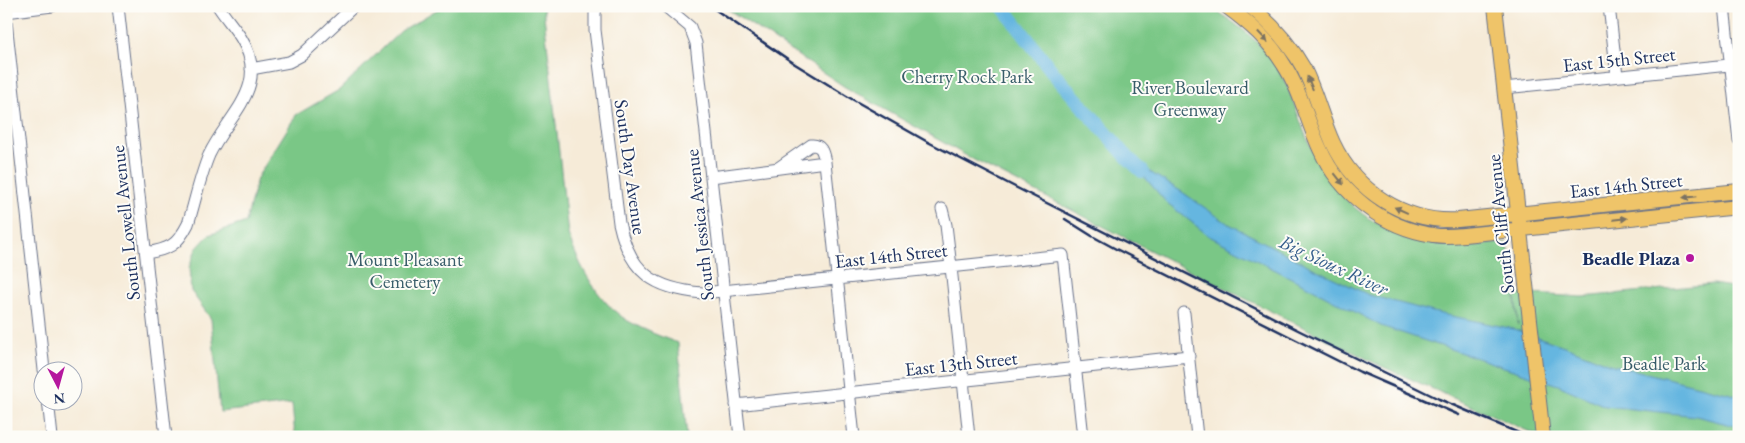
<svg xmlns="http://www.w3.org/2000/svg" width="1745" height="443" viewBox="0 0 1745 443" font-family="'EB Garamond',serif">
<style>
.green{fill:#7ac786;stroke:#4a7b72;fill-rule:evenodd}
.water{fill:#65b6e0;stroke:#40729f}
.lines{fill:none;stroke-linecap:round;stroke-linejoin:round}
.river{stroke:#65b6e0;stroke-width:14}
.minor-casing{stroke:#687189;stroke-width:13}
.major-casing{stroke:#687189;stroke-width:16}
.minor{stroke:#fff;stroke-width:11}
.major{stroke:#efc469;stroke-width:14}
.rail{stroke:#1b2f5e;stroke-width:2.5}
.oneway{fill:#7a7263}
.poi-dot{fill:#b5179e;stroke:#fdfcf7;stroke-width:2}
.labels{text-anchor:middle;stroke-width:4;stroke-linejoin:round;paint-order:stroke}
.street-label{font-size:19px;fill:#1b2f5e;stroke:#fdfcf7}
.park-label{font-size:19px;fill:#385d6a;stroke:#fdfcf7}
.poi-label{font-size:19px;font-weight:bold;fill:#1b2f5e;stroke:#fdfcf7;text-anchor:end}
.water-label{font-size:20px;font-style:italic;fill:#355e8c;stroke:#fdfcf7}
</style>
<rect width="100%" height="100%" fill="#fdfcf7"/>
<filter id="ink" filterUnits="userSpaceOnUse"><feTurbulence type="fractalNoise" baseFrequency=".02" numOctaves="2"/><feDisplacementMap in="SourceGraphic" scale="10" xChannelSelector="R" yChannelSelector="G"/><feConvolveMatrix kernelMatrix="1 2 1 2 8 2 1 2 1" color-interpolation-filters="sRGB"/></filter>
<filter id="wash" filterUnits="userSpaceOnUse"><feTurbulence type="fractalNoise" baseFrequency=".0096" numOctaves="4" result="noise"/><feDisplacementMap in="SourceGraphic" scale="20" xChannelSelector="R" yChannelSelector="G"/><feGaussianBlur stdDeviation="1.12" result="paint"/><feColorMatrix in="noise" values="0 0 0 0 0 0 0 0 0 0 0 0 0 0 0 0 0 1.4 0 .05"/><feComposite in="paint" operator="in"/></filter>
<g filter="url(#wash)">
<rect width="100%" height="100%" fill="#f6ebd8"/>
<path class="green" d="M443 6H543L568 234C579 266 598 302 628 321 644 330 661 337 678 343L687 437H295L292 404 220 412 211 319 191 291 189 268 196 249 209 235 246 222 257 178 296 115 339 90 401 31Z
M723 6H1210C1233 22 1253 35 1270 57 1290 82 1296 114 1309 143 1338 207 1379 235 1447 246 1467 249 1488 242 1508 243L1518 325 1515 293 1583 297 1713 284 1739 288V437H1542L1530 432 1381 366 1192 272 974 160 845 87ZM1019 29H1020L1108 135 1055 75Z"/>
<path class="water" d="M1129 159 1182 192 1227 223 1315 269 1369 295 1437 313 1514 329 1570 348 1610 364 1739 396V427L1696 416 1605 406 1558 385 1381 326 1309 287 1209 236 1166 202Z"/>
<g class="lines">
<path class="river" d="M1002 6 1055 75 1129 159 1142 171"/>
</g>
</g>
<g filter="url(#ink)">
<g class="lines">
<g class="minor-casing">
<path id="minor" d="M118 6 166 437
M596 6 595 14V30L619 223C630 273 654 289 703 293L1063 255 1083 437
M665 6 690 27 696 43 740 437
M1609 6 1617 76
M1724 6 1739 141
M6 12 52 6
M6 21 44 370
M251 69 289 62 302 55 354 6
M1504 88 1739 64
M825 162 854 437
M711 177 825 162C823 153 822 144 811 145L778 168
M942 209 946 225 951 267 969 437
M146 253C169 249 177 246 188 224 195 202 200 176 209 155 229 113 271 87 241 38 234 27 225 17 218 6
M1184 313 1197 437
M48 400 52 437
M736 405 1189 356"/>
</g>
<g class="major-casing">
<path id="major" d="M1226 6C1249 23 1269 40 1284 65 1301 91 1307 121 1320 149 1340 194 1384 228 1433 235 1443 237 1454 236 1464 235L1739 207
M1250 6C1272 24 1290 44 1304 69 1316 93 1322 119 1333 143 1356 192 1405 223 1458 220L1739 191
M1495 6 1543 437"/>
</g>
<use href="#minor" class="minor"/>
<use href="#major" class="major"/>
<path class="rail" d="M710 6 795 64 850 98 926 141 1017 188 1300 331 1439 399 1528 437
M1065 219 1092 236 1116 249 1360 372 1459 415"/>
</g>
<defs><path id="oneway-solid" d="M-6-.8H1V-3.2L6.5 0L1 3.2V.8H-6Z" transform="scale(1.25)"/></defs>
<g class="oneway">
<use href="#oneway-solid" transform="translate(1263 37) rotate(47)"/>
<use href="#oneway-solid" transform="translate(1310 83) rotate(-114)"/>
<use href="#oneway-solid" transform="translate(1339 179) rotate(52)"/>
<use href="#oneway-solid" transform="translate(1690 197) rotate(174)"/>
<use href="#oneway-solid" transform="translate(1401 210) rotate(-156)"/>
<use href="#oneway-solid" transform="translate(1620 219) rotate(-6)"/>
</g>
</g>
<circle class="poi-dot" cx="1690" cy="258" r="5"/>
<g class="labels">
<g class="street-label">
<text transform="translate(1619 59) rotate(-6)" y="7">East 15th Street</text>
<text transform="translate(631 167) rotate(82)" y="7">South Day Avenue</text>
<text transform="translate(1626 185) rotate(-6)" y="7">East 14th Street</text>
<text transform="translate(125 223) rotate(-96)" y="7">South Lowell Avenue</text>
<text transform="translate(1500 224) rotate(-96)" y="7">South Cliff Avenue</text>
<text transform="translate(699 225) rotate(-96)" y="7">South Jessica Avenue</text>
<text transform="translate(891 255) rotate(-6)" y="7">East 14th Street</text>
<text transform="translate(961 363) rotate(-6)" y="7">East 13th Street</text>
</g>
<g class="park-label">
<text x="967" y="83">Cherry Rock Park</text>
<text x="1190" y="94">River Boulevard<tspan x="1190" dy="22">Greenway</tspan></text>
<text x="405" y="266">Mount Pleasant<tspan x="405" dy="22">Cemetery</tspan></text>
<text x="1664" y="370">Beadle Park</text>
</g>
<g class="poi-label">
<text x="1680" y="265">Beadle Plaza</text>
</g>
<g class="water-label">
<text transform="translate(1334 265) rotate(25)" y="7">Big Sioux River</text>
</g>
</g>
<rect width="1745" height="443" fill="none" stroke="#fdfcf7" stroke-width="25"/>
<g transform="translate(58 386) rotate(174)"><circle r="24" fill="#fdfcf7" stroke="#a3aaba"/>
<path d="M0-4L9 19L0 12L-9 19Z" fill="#b5179e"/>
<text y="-8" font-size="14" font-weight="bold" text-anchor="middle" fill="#1b2f5e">N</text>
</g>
</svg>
